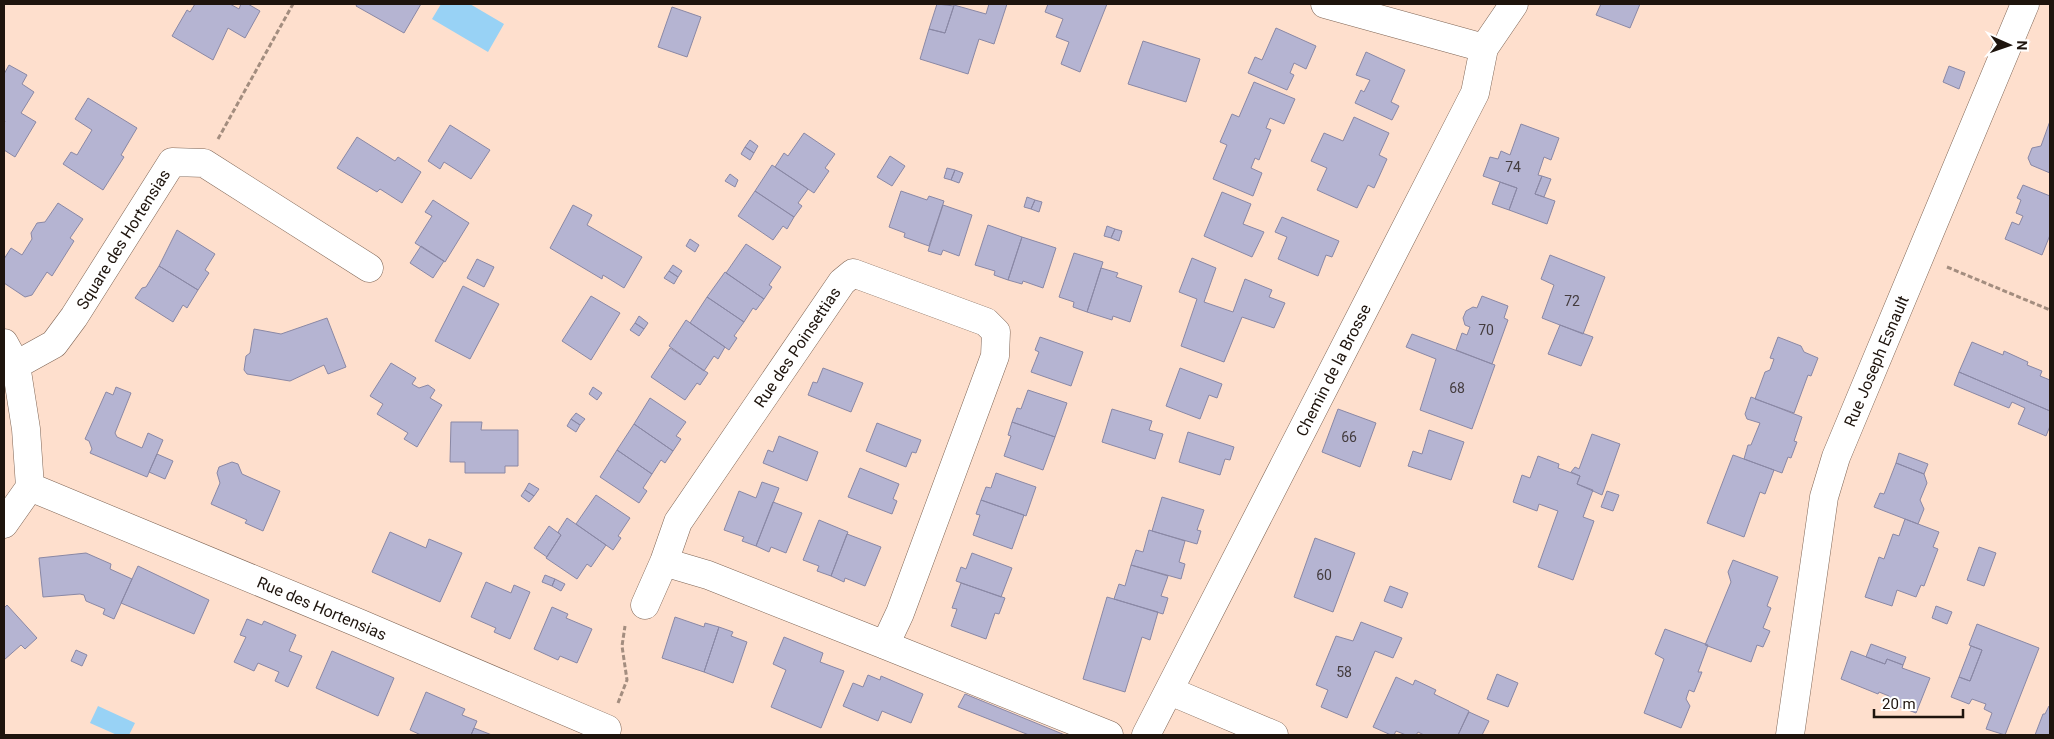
<svg xmlns="http://www.w3.org/2000/svg" width="2054" height="739" viewBox="0 0 2054 739" font-family="Roboto,sans-serif">
<style>
.water{fill:#98d2f5}
.building{fill:#b5b4d2;stroke:#8a88a5}
.lines{fill:none;stroke-linecap:round;stroke-linejoin:round}
.minor-casing{stroke:#7f6555;stroke-width:29}
.path{stroke:#a38d7f;stroke-width:3;stroke-dasharray:5 2.5;stroke-linecap:butt}
.minor{stroke:#fff;stroke-width:28}
.labels{text-anchor:middle;stroke-width:4;stroke-linejoin:round;paint-order:stroke}
.number-label{font-size:14px;fill:#443c3e}
.street-label{font-size:16px;fill:#1e140d;stroke:#fff}
</style>
<rect width="100%" height="100%" fill="#fedfcd"/>
<path class="water" d="M441 4H470L504 24 488 52 432 19Z
M98 706 135 723 129 735H117L90 723Z"/>
<path class="building" d="M195 4H230L239 9 241 4H248L260 11 245 38 228 28 213 60 172 36 187 10 190 12Z
M357 4H421L404 33 356 6Z
M937 4 954 6 945 33 929 29Z
M989 4H1007L994 44 979 39 968 74 920 59 929 29 945 33 954 5 986 14Z
M1048 4H1107L1080 72 1061 64 1069 42 1056 37 1063 19 1045 12Z
M1601 4H1640L1630 28 1596 15Z
M672 7 701 17 687 57 658 47Z
M1276 28 1316 46 1306 69 1294 63 1290 73 1294 75 1287 90 1248 73 1255 57 1262 60Z
M1143 41 1200 59 1186 102 1128 84Z
M1366 52 1405 70 1391 102 1399 106 1392 120 1355 103 1361 90 1364 92 1370 80 1356 75Z
M9 65 27 75 22 84 34 92 21 113 36 122 15 157 4 150V124L5 121 4 120V74Z
M1949 66 1965 72 1959 89 1943 82Z
M1254 82 1295 99 1284 124 1270 118 1266 128 1271 130 1259 160 1255 158 1251 168 1262 173 1253 196 1213 179 1227 145 1220 142 1232 114 1239 117Z
M88 98 137 128 121 155 124 157 103 190 63 164 71 152 77 155 92 130 75 119Z
M1354 117 1389 133 1379 155 1387 159 1374 188 1368 185 1357 208 1317 190 1327 168 1311 161 1324 133 1343 141Z
M2050 121V173L2031 165 2028 158 2032 148 2041 146Z
M1521 124 1559 138 1551 160 1544 157 1538 175 1542 176 1535 194 1555 201 1547 224 1509 210 1517 188 1483 176 1490 157 1498 159 1501 151 1510 155Z
M450 125 490 150 471 179 444 162 440 169 428 161Z
M804 133 835 154 825 168 829 171 814 193 775 167 784 153 788 156Z
M357 137 395 161 398 157 421 172 402 203 380 189 377 192 337 168Z
M750 140 758 146 754 153 745 147Z
M745 147 754 153 750 160 741 154Z
M890 156 905 166 892 186 877 177Z
M772 165 808 189 798 203 802 206 794 217 755 191Z
M947 168 955 170 951 180 944 178Z
M955 170 963 173 959 183 951 180Z
M730 174 738 180 735 187 725 181Z
M1542 176 1551 179 1544 197 1535 194Z
M1500 182 1517 188 1509 210 1492 204Z
M2023 185 2050 196V235L2042 255 2005 239 2012 222 2019 225 2023 216 2016 213 2021 200 2017 198Z
M755 191 794 217 787 229 783 226 773 240 738 216Z
M901 191 927 200 929 196 944 201 929 246 904 237 905 233 889 227Z
M1222 192 1251 204 1243 224 1264 232 1252 257 1204 236Z
M1027 197 1035 200 1031 209 1024 207Z
M433 200 469 223 445 262 415 243 432 216 425 212Z
M1035 200 1042 202 1039 212 1031 209Z
M58 203 83 219 70 238 74 241 52 276 47 272 32 295 25 297 4 283V259L11 248 22 255 32 239 31 233 37 223 45 222Z
M573 205 592 215 587 225 642 257 624 288 603 275 602 279 550 248Z
M943 205 972 215 959 256 943 250 941 255 928 251Z
M1282 217 1339 241 1332 257 1326 255 1318 276 1278 259 1287 237 1275 232Z
M988 225 1022 237 1008 280 994 275 995 271 975 265Z
M1107 226 1115 229 1111 238 1104 236Z
M1115 229 1122 231 1119 241 1111 238Z
M177 230 215 254 205 270 209 273 198 290 159 266Z
M1022 237 1056 248 1043 288 1023 281 1022 284 1008 280Z
M690 239 699 245 695 252 686 246Z
M746 244 781 267 769 285 772 287 764 299 726 273Z
M421 246 444 261 433 278 410 263Z
M1074 253 1103 262 1087 312 1073 307 1074 302 1059 297Z
M1550 255 1605 277 1583 334 1542 318 1554 285 1541 279Z
M1192 258 1216 268 1204 302 1233 312 1245 279 1272 290 1269 297 1285 303 1274 328 1242 317 1224 362 1181 346 1197 299 1179 292Z
M477 259 494 267 484 287 467 278Z
M673 265 682 271 678 277 669 271Z
M159 266 198 290 187 308 183 305 173 322 135 298 142 288 146 287Z
M1101 268 1118 273 1116 277 1142 286 1130 322 1113 316 1112 320 1087 312Z
M669 271 678 277 674 284 664 278Z
M725 272 764 299 756 310 753 308 744 322 707 297Z
M463 286 499 304 470 359 435 341Z
M591 296 620 313 591 360 562 341Z
M1482 296 1508 306 1504 318 1508 320 1492 364 1456 350 1462 333 1467 335 1470 327 1465 325 1463 318 1466 311 1473 307 1477 308Z
M707 297 744 322 734 336 737 338 729 350 690 323Z
M639 316 648 323 644 329 635 323Z
M327 318 346 367 328 374 324 365 290 381 247 374 244 370 246 356 250 353 254 329 281 334Z
M686 320 725 347 718 359 714 356 704 371 669 346Z
M635 323 644 329 639 336 630 330Z
M1560 325 1593 337 1581 366 1548 354Z
M1412 334 1495 365 1472 429 1420 410 1436 359 1406 347Z
M1040 337 1083 352 1071 386 1031 372 1039 352 1035 350Z
M1778 337 1801 346 1804 352 1818 358 1811 376 1808 375 1794 413 1755 399 1765 372 1770 370 1774 359 1770 358Z
M1972 342 2003 355 2004 351 2028 362 2027 365 2042 371 2040 376 2050 380V411L1959 372Z
M670 348 708 373 700 385 697 383 685 400 651 377Z
M391 363 416 378 412 384 419 388 428 385 435 390 430 398 442 405 417 447 404 439 408 433 377 414 383 404 370 396Z
M823 368 863 383 851 412 808 395 813 382 817 383Z
M1180 368 1222 384 1217 398 1209 395 1200 419 1166 406Z
M1959 372 2050 411V426L2046 436 2018 424 2025 408 2012 402 2009 408 1954 385Z
M116 387 131 393 115 433 117 437 142 448 148 433 163 440 147 477 90 453 92 449 89 441 85 439 106 392 113 395Z
M593 387 602 393 597 400 589 394Z
M1028 390 1067 403 1055 437 1012 422 1017 408 1021 409Z
M1751 397 1802 417 1794 441 1797 442 1791 458 1788 457 1782 473 1744 459 1748 445H1751L1760 423 1747 419 1745 414Z
M650 398 686 422 676 436 681 439 673 451 634 424Z
M1112 409 1152 421 1149 430 1163 434 1155 459 1102 442Z
M1338 409 1376 423 1360 467 1322 452Z
M576 413 585 419 580 425 571 419Z
M571 419 580 425 576 432 567 426Z
M451 422H482L481 430H518V466H505V473H465V462H450Z
M1012 422 1055 437 1043 470 1004 456 1011 436 1008 435Z
M877 423 921 440 916 453 912 452 906 467 866 451Z
M634 424 673 451 665 463 661 460 652 474 617 450Z
M1429 430 1464 442 1451 480 1408 466 1413 451 1422 454Z
M1188 432 1234 447 1230 460 1225 459 1220 475 1179 462Z
M1592 434 1620 444 1602 495 1577 484 1580 476 1571 472 1575 467 1579 469Z
M779 436 818 452 807 481 763 463 768 450 773 452Z
M617 450 652 474 643 488 647 491 639 503 600 477Z
M1899 453 1928 464 1924 474 1896 463Z
M157 454 173 461 165 479 149 472Z
M1733 455 1774 470 1765 494 1760 492 1744 537 1707 523Z
M1538 456 1559 464 1558 468 1580 476 1577 484 1593 490 1583 517 1594 521 1573 580 1538 567 1558 511 1539 504 1537 511 1513 502 1522 475 1530 478Z
M232 462 238 464 242 474 280 491 263 531 245 523 247 520 211 504 220 483 217 473 219 467Z
M1896 463 1924 474 1927 483 1920 500 1924 509 1918 524 1874 507 1880 493 1884 494Z
M860 468 899 484 893 499 897 501 892 514 848 497Z
M996 473 1036 487 1026 516 981 500 986 487 991 488Z
M762 482 779 488 756 546 742 541 744 537 724 530 739 491 756 498Z
M529 483 539 489 534 496 525 490Z
M525 490 534 496 529 502 521 496Z
M1607 491 1619 495 1613 511 1601 507Z
M596 495 630 518 618 536 621 538 613 550 576 524Z
M1162 497 1204 510 1197 530 1201 531 1197 544 1152 531Z
M981 500 1024 515 1012 549 973 535 980 515 976 514Z
M773 502 802 513 786 553 771 547 769 552 756 546Z
M567 518 606 545 591 567 587 564 577 579 546 558 561 535 558 532Z
M1905 519 1939 532 1933 547 1938 549 1924 586 1921 585 1916 597 1897 590 1892 606 1865 597 1879 557 1884 559 1893 534 1899 536Z
M819 520 848 532 831 576 817 571 819 566 803 560Z
M549 526 561 535 547 557 534 548Z
M1149 530 1185 541 1179 562 1185 564 1181 579 1131 565 1136 550 1143 552Z
M390 532 426 548 429 539 462 553 440 602 372 572Z
M847 534 881 547 865 586 845 578 844 582 831 576Z
M1315 538 1355 553 1333 612 1294 597Z
M1979 547 1996 553 1984 586 1967 580Z
M86 553 111 564 110 569 132 579 114 619 103 614 105 609 86 601 84 595 80 594 43 597 39 558Z
M972 553 1012 568 1001 597 956 581 961 567 966 569Z
M1733 560 1778 577 1767 606 1771 608 1763 628 1770 631 1763 647 1757 645 1751 662 1705 645 1731 582 1728 572Z
M1131 565 1168 576 1161 596 1168 598 1163 614 1114 599 1119 584 1125 586Z
M138 566 209 600 194 634 121 603Z
M545 575 555 579 552 586 542 582Z
M555 579 565 584 561 591 552 586Z
M486 582 511 593 514 585 530 592 510 639 494 632 496 628 471 617Z
M961 583 1005 598 999 614 995 613 986 639 951 626 957 609 952 608Z
M1390 586 1408 593 1402 608 1384 601Z
M1107 597 1158 612 1150 640 1142 637 1125 692 1083 679Z
M7 605 37 638 25 649 21 645 4 660V608Z
M1936 606 1952 612 1947 624 1932 618Z
M552 607 568 614 566 618 592 629 577 663 560 656 558 660 534 649Z
M675 617 704 627 705 623 719 627 704 672 662 658Z
M247 619 262 625 264 621 296 635 289 651 302 656 288 687 275 681 279 672 258 663 254 671 234 662 246 637 240 635Z
M1361 622 1402 638 1393 658 1375 651 1347 718 1321 707 1328 690 1316 685 1336 636 1353 641Z
M1977 624 2039 648 2005 735 1986 729 1992 713 1984 709 1986 704 1972 699 1969 704 1951 697 1959 677 1970 681 1982 650 1969 645Z
M719 627 733 632 731 636 747 642 733 683 704 672Z
M1665 629 1708 645 1698 672H1702L1694 692 1689 690 1686 699 1690 706 1681 728 1644 713 1664 659 1655 654Z
M784 637 823 653 820 662 844 671 821 728 771 707 786 670 773 664Z
M1871 644 1906 657 1903 665 1887 659 1885 664 1866 657Z
M1971 646 1982 650 1970 681 1959 677Z
M76 650 87 655 82 666 71 661Z
M332 651 394 678 378 716 316 688Z
M1851 651 1885 664 1887 659 1903 665 1902 668 1930 678 1916 713 1887 702 1889 696 1879 692 1878 694 1841 679Z
M1497 674 1518 683 1508 707 1487 699Z
M868 675 880 680 881 676 923 694 911 723 882 711 878 721 843 706 853 683 863 687Z
M1396 677 1413 685 1415 680 1436 690 1434 694 1469 711 1458 735H1424L1418 732 1416 735H1406L1396 731 1394 735H1391L1373 727Z
M426 692 465 709 462 715 477 721 471 735H421L410 730Z
M965 694 1065 735H1029L958 707Z
M2049 706H2050V735H2035L2043 714H2045Z
M1469 712 1489 721 1482 735H1458Z
M474 728 492 735H471Z"/>
<g class="lines">
<g class="minor-casing">
<path id="minor" d="M1325 4 1484 48
M4 343 16 365 26 429 30 487 4 524
M16 365 54 344 74 317 172 162 204 163 369 268
M30 487 361 624 607 729 605 735
M664 562 708 575 885 645
M645 605 664 562 678 522 842 282 853 273 986 322 996 332 995 356 900 613 885 645 1109 735
M1170 691 1274 735
M1146 735 1475 93 1484 48 1514 4
M1790 735 1824 497 1836 457 2025 4"/>
</g>
<path class="path" d="M218 139 293 4
M1947 267 2050 310
M618 703 627 680 622 646 625 626"/>
<use href="#minor" class="minor"/>
</g>
<g class="labels">
<g class="number-label">
<text x="1513" y="172">74</text>
<text x="1572" y="306">72</text>
<text x="1486" y="335">70</text>
<text x="1457" y="393">68</text>
<text x="1349" y="442">66</text>
<text x="1324" y="580">60</text>
<text x="1344" y="677">58</text>
</g>
<g class="street-label">
<text transform="translate(123 239) rotate(-58)" y="6">Square des Hortensias</text>
<text transform="translate(797 347) rotate(-56)" y="6">Rue des Poinsettias</text>
<text transform="translate(1876 361) rotate(-67)" y="6">Rue Joseph Esnault</text>
<text transform="translate(1333 370) rotate(-63)" y="6">Chemin de la Brosse</text>
<text transform="translate(322 608) rotate(23)" y="6">Rue des Hortensias</text>
</g>
</g>
<rect width="2054" height="739" fill="none" stroke="#1e140d" stroke-width="10"/>
<g transform="translate(2009 45) rotate(92)" stroke="#ffffff" stroke-width="4" paint-order="stroke">
<path d="M0-4L9 19L0 12L-9 19Z" fill="#1e140d"/>
<text y="-8" font-size="14" font-weight="bold" text-anchor="middle" fill="#1e140d">N</text>
</g>
<path d="M1874 709v8h89v-8" fill="none" stroke="#1e140d" stroke-width="2.5"/>
<text x="1882" y="709" font-size="15" fill="#1e140d" stroke="#ffffff" stroke-width="4" paint-order="stroke">20 m</text>
</svg>
